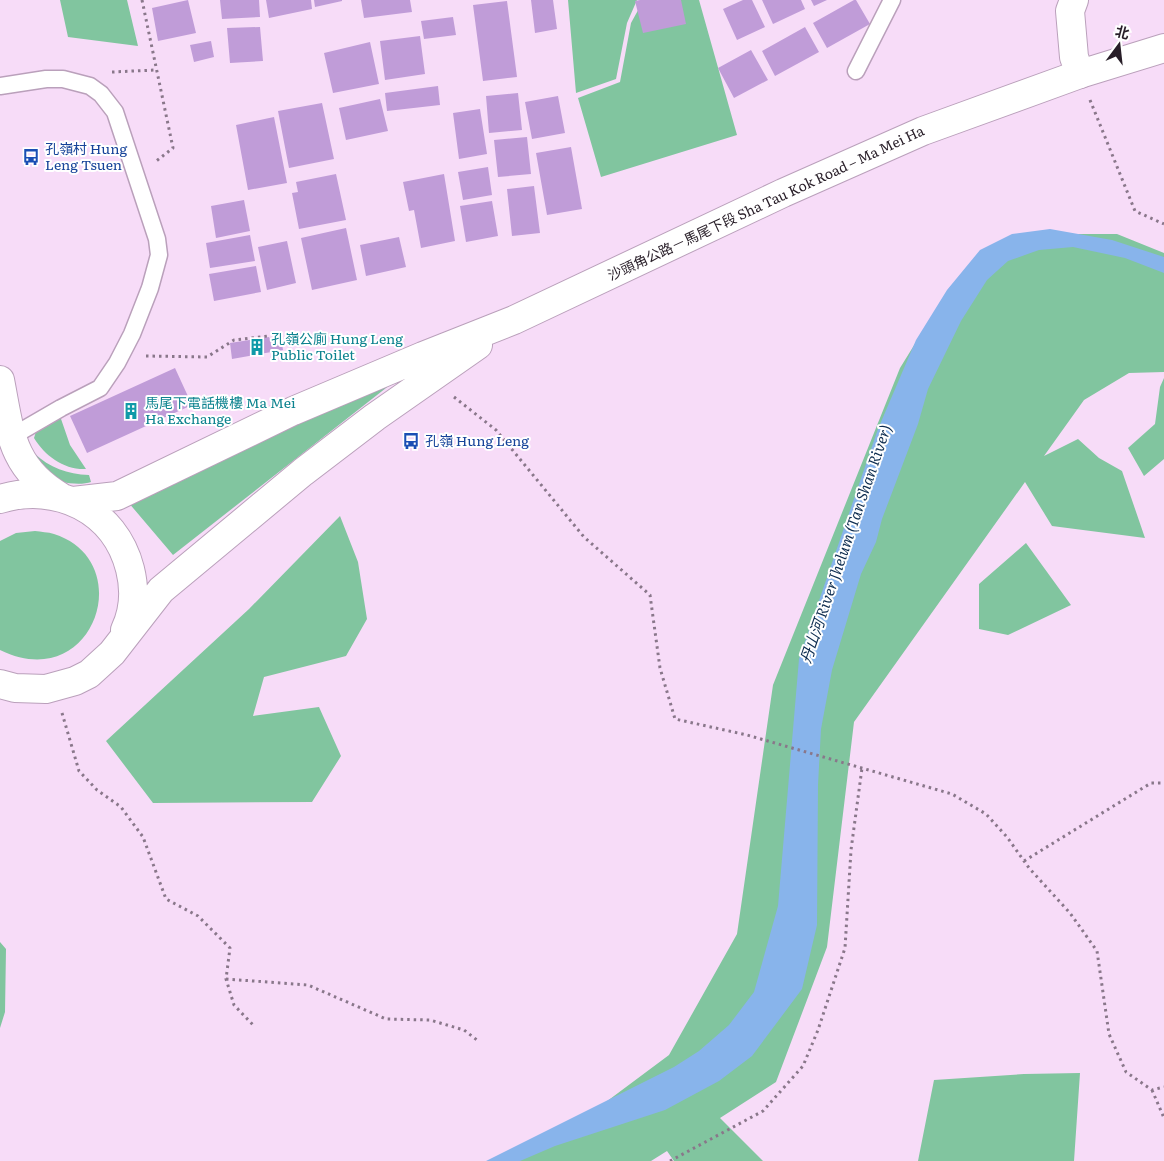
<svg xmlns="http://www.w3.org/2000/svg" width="1164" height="1161" viewBox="0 0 1164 1161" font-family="Literata,'Noto Sans SC',serif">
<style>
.green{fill:#81c59f}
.water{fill:#88b4eb}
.building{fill:#c09cd8}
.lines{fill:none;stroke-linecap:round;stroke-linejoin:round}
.lane-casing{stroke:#baa0bb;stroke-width:19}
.street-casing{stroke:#baa0bb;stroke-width:30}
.secondary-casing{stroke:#baa0bb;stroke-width:30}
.path{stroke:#89778a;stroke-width:3;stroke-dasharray:2.5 4;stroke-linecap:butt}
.lane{stroke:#fff;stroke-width:16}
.street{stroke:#fff;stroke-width:28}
.secondary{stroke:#fff;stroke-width:28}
.labels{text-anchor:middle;stroke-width:4;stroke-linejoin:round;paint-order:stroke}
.transit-label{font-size:14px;fill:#164399;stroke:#fff;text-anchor:start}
.street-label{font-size:14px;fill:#281e28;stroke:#fff}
.culture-label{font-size:14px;fill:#0d838f;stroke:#fff;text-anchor:start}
.water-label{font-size:15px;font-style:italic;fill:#0d2c4f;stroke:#fff}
</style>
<rect width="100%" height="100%" fill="#f7dcf8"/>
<path class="green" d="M60 0H127L138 46 68 37Z
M568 0H637L627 23 616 79 576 93Z
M667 0H699L737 135 601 177 578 98 620 82 631 23 642 3Z
M1025 234H1117L1164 253V372L1129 373 1084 400 1044 456 1078 439 1099 458 1122 471 1145 538 1052 526 1025 482 854 722 827 947 776 1082 720 1118 763 1161H674L667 1151 651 1161H492L567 1131 669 1055 737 934 773 685 900 368 950 287Z
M400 377 173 555 128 502Z
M1164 378V459L1144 476 1128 448 1155 424 1160 387Z
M60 416 70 445 86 469C64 470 45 456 34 438L40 419Z
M34 453C50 468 67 474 89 475L91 482C80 486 56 483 47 475 41 470 37 460 34 453Z
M340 516 358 562 367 619 346 656 264 677 253 716 319 707 341 756 312 802 153 803 106 741 249 609Z
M35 531C41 532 48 532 54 534 139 561 94 696 0 650V541L16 533Z
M1026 543 1071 605 1008 635 979 629V584Z
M0 942 6 949 5 1012 0 1028Z
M1080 1073 1074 1161H918L934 1080 1024 1074Z"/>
<path class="water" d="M1050 229 1112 240 1164 257V273L1125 258 1073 247 1039 250 1008 261 987 280 961 321 928 389 918 424 882 519 876 542 861 574 832 670 821 729 818 785 817 925 802 989 752 1056 719 1081 665 1110 555 1146 520 1161H486L674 1067 699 1051 729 1025 754 992 778 906 799 659 878 429 916 340 947 290 980 250 1012 234Z"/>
<path class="building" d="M188 0 196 33 158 41 152 8Z
M220 0H259L260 17 222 19Z
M266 0H311L312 9 269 18Z
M314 0H342V1L315 7Z
M361 0H410L412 12 364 18Z
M531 0H553L557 29 535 33Z
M640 0H681L686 24 643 33 635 1Z
M743 0H752L765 27 737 40 723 9Z
M762 0H801L805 9 773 24Z
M811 0H827L814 6Z
M854 0H856L870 24 827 48 813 23Z
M507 1 517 77 483 81 473 5Z
M453 17 456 35 424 39 421 21Z
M260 27 263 61 230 63 227 28Z
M805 27 819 52 775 76 762 51Z
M420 36 425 74 385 80 380 41Z
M211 41 214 57 194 62 190 45Z
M370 42 379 84 333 93 324 53Z
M751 50 768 80 734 98 718 68Z
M438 86 440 105 387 111 385 93Z
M518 93 522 130 489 133 486 96Z
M558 96 565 133 532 139 525 102Z
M380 99 388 131 346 140 339 108Z
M322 103 334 159 289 168 278 111Z
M480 109 487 154 459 159 453 113Z
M274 117 287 183 248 190 236 125Z
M527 137 531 174 498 177 494 140Z
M571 147 582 209 547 215 536 153Z
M488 167 492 195 463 200 458 172Z
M336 174 346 220 299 229 292 193 298 192 296 182Z
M444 174 455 241 421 248 414 210 409 211 403 182Z
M534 186 540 233 512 236 507 189Z
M244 200 250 231 216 238 211 206Z
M492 201 498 236 466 242 460 206Z
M346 228 357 280 312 290 301 238Z
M250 235 255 261 210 268 206 243Z
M399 237 406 267 366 276 360 245Z
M287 241 296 283 267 290 258 247Z
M256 266 261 292 214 301 209 274Z
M269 337 270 339 281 337 283 350 232 359 230 343Z
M175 368 192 405 87 453 70 416Z"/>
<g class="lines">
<g class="lane-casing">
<path id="lane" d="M856 71 892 0
M0 86 46 79H63L90 86 101 94 115 112 157 239 159 255 150 288 132 334 117 363 100 388 61 408 11 437"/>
</g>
<g class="street-casing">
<path id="street" d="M1074 0 1070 11 1074 57 1080 74"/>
</g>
<g class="secondary-casing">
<path id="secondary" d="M0 380C10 431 11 468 61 497
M0 499C57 482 115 510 130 569 135 589 134 611 125 630
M73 501 117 496 293 411 423 356 514 320 783 193 923 131 1080 74 1164 48
M0 684 15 688 46 689 75 681 89 674 112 653 161 590 303 472 375 417 478 345"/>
</g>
<path class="path" d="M142 0 173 148 155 162
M112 72 156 70
M1090 100 1135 211 1164 224
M146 356 207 357 234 340 268 336
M454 397 496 430 584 537 650 595 660 668 675 719 747 735 952 794 986 814 1007 837 1029 868 1070 913 1097 951 1109 1034 1126 1072 1152 1090 1164 1087
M62 713 79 771 97 790 121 807 143 837 166 899 198 916 230 948 226 979 234 1005 254 1026
M1024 861 1151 783H1164
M226 979 308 985 386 1019 430 1020 464 1030 477 1040
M1152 1090 1164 1118
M670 1161 763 1111 803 1066 818 1030 845 948 851 850 862 768"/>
<use href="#lane" class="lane"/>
<use href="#street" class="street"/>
<use href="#secondary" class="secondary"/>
</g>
<defs>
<g id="bus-bare" transform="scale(1.35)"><path d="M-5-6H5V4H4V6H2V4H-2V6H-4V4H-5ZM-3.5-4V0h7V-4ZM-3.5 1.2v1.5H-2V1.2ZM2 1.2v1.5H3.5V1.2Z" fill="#1a4fb4" stroke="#fff" stroke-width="2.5" paint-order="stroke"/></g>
<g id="building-bare" transform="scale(1.35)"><path d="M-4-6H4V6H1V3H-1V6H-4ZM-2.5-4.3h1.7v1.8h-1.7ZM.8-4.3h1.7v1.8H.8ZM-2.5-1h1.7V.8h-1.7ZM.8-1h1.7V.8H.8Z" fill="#0f9aa8" stroke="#fff" stroke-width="2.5" paint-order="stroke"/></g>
</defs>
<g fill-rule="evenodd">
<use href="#bus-bare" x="31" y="157"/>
<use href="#building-bare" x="257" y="347"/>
<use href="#building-bare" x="131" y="411"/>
<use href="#bus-bare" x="411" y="441"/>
</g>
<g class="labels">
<g class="transit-label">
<text x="45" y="154">孔嶺村 Hung<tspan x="45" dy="16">Leng Tsuen</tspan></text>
<text x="425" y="446">孔嶺 Hung Leng</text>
</g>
<g class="street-label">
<text transform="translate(766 203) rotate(-25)" y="5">沙頭角公路－馬尾下段 Sha Tau Kok Road – Ma Mei Ha</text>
</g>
<g class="culture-label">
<text x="271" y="344">孔嶺公廁 Hung Leng<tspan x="271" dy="16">Public Toilet</tspan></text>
<text x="145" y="408">馬尾下電話機樓 Ma Mei<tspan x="145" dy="16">Ha Exchange</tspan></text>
</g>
<g class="water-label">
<text transform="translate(846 544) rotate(-71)" y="5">丹山河 River Jhelum (Tan Shan River)</text>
</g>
</g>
<g transform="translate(1119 45) rotate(15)" stroke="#ffffff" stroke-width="4" paint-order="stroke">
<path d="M0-4L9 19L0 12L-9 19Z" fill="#281e28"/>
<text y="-8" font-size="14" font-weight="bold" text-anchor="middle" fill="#281e28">北</text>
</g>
</svg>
